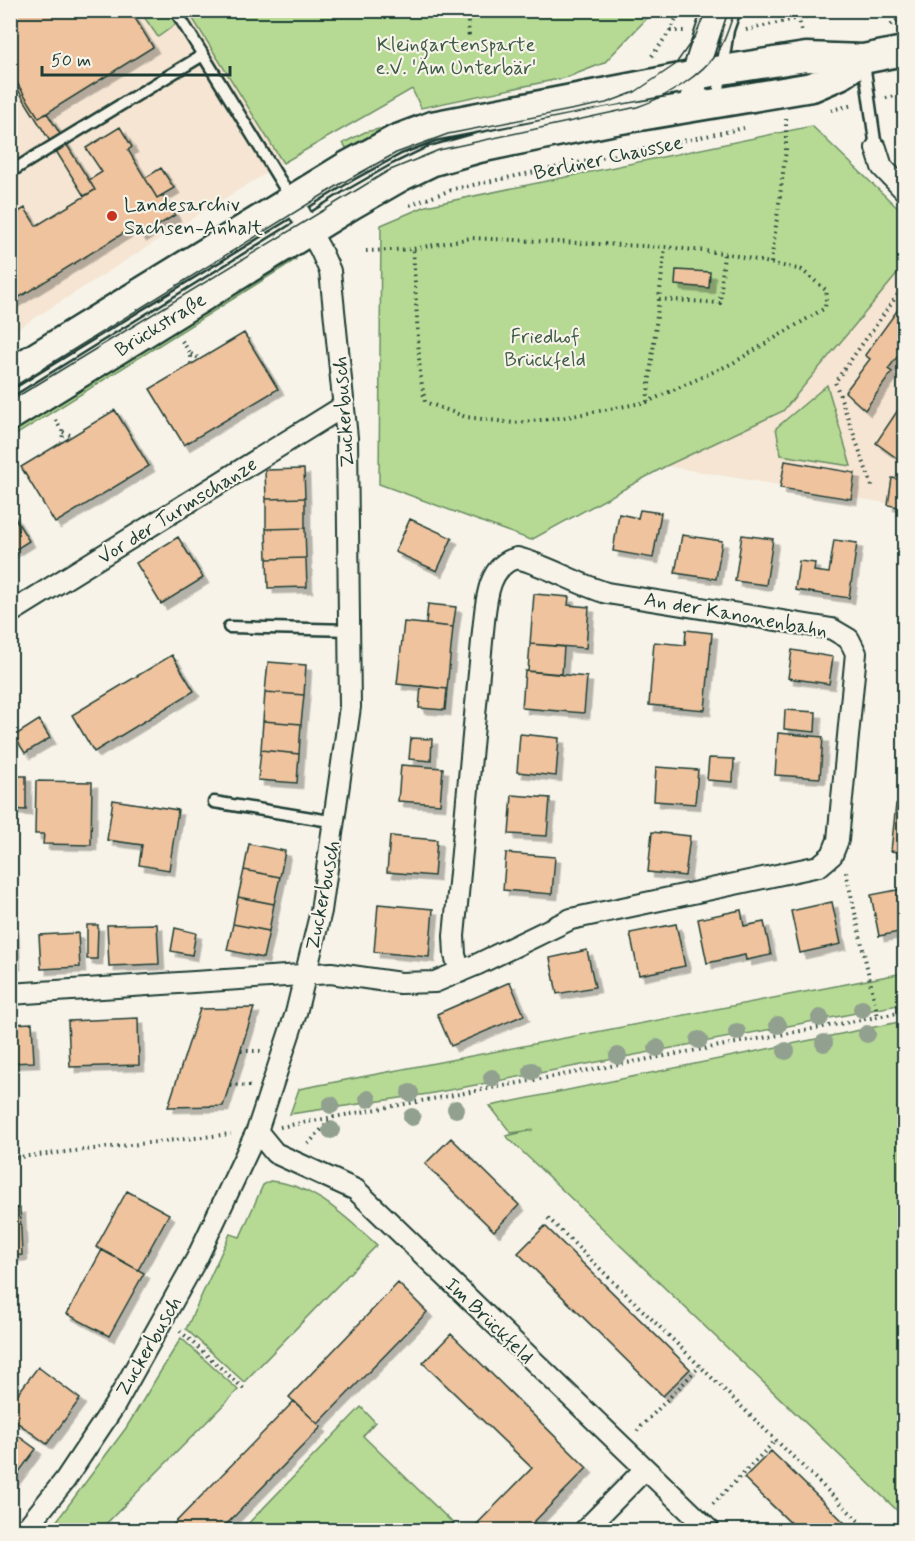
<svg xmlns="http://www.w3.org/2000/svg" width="915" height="1541" viewBox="0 0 915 1541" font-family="Mynerve,sans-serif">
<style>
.built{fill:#f5e5d2}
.green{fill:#b6da94;stroke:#6a8c64;stroke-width:1.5}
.building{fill:#efc39e;stroke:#1f3d34;stroke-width:1.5;filter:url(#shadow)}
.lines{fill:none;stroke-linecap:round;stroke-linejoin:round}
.service-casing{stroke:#1f3d34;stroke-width:15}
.minor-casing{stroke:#1f3d34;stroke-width:24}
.tertiary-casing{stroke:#1f3d34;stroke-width:28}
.secondary-casing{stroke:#1f3d34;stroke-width:33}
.path{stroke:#1f3d34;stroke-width:4;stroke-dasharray:1.5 4.5;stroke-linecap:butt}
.service{stroke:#f7f3e8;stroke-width:10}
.minor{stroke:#f7f3e8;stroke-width:20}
.tertiary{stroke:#f7f3e8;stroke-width:24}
.secondary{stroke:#f7f3e8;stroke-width:28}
.tram{stroke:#1f3d34;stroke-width:1.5}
.tree{fill:#91a08f}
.poi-dot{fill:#c8321e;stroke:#f7f3e8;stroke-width:2}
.labels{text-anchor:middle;stroke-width:4.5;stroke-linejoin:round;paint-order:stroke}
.park-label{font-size:20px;fill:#3d5c47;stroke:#f7f3e8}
.street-label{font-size:20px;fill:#1f3d34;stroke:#f7f3e8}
.poi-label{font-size:20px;fill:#1f3d34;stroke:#f7f3e8;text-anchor:start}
</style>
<defs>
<filter id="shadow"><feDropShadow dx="5.5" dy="5.5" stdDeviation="0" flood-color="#0004"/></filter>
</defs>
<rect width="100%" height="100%" fill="#f7f3e8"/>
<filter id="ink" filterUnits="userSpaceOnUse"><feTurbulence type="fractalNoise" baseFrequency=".0167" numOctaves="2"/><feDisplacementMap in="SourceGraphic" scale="12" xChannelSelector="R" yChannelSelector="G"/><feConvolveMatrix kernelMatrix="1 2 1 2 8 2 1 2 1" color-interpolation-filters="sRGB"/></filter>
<g filter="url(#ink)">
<path class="built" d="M11 11H405L357 118 207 209 11 333Z
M904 266V506L666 466 783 411Z"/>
<path class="green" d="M140 11H654L604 63 568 77 421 108 412 89 283 163 190 14 158 37Z
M421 120 351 155 343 143 365 132Z
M812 126 904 214V266L783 411 666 466 531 540 379 484 381 225 426 206Z
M284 260H295L11 438V425Z
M827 385 851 466 781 455 776 428Z
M904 973V1004L428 1094 290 1114 299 1089Z
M904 1021V1517L506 1136 533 1130 511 1133 490 1106Z
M270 1181C314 1184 346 1218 377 1245L244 1382 186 1329 230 1234 240 1237 263 1185Z
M181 1338 238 1390 100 1530H50L126 1428Z
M361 1407 375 1422 363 1436 459 1529 242 1530Z"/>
<path class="building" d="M10 10H130L153 47 39 118 10 72Z
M10 72 39 118 47 113 95 190 84 196 10 77Z
M120 127 132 147 128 150 157 198 162 195 175 215 141 236 135 226 10 303V217L25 208 36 226 95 190 89 180 102 172 86 148Z
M161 168 174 188 157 198 145 178Z
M676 270 710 272 709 288 675 285Z
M904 301V348L888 369 892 372 865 410 845 392 870 359 865 355Z
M244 333 278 389 184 445 150 389Z
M904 401V451L898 459 876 443Z
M115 410 149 466 55 523 21 467Z
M785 461 855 473 851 499 780 488Z
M304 469 305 498 266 499 265 470Z
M892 478 904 480V508L888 505Z
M305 498V528L266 529V499Z
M10 510 29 541 10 553Z
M640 510 661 513 653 558 613 551 619 514 638 518Z
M410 519 452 538 437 571 395 552Z
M305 528 306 558 267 559 266 529Z
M682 535 722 541 716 579 675 573Z
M742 535 773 539 766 585 735 581Z
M178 537 203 578 161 604 136 563Z
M834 540 857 543 849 598 795 590 799 561 815 563 814 571 829 573Z
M306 558 307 587 268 588 267 559Z
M534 594 569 597 568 605 589 607 586 648 530 644Z
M428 604 456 607 453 627 426 624Z
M404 622 453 627 447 689 397 684Z
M686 630 712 633 705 710 649 705 654 642 685 645Z
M530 644 564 647 562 674 528 671Z
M792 650 833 657 829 684 788 678Z
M172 655 194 691 94 752 72 715Z
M268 662 306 665 304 695 265 692Z
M525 671 587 677 584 713 522 708Z
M421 686 447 689 445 710 419 708Z
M265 692 304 695 301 724 263 721Z
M785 710 816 712 815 732 784 729Z
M39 720 50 738 25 753 14 736Z
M263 721 301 724 299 754 261 750Z
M778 733 823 737 820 778 775 775Z
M520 734 559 738 556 776 517 772Z
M411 738 432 739 431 761 409 759Z
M902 747H904V789L899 788Z
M261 750 299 754 297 783 258 780Z
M709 758 734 759 733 782 707 780Z
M401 765 443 768 440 804 398 801Z
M656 767 698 770 695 804 654 801Z
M10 776H26V810L10 809Z
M36 781 92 782 91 845 43 844 44 834H35Z
M512 795 550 798 547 836 509 834Z
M113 800 178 810 169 870 139 865 142 845 107 840Z
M896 804H904V853L891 851Z
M652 832 690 836 685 876 648 872Z
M390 836 437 840 434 876 387 872Z
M249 844 285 851 280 877 244 870Z
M506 853 555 857 552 894 503 890Z
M244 870 280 877 274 904 238 897Z
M902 889 904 890V931L879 936 871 895Z
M238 897 274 904 269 931 233 924Z
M832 902 841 944 800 953 791 911Z
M378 904 433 909 429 957 374 952Z
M741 910 744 926 764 922 771 955 746 960 745 955 707 963 698 919Z
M157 924 159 964 109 966 107 925Z
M233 924 269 931 263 958 227 950Z
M676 924 685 966 639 975 630 933Z
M87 925H98L97 959H87Z
M10 928H13L15 964H10Z
M175 928 196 933 192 955 171 951Z
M78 933 80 967 41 969 39 935Z
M587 950 595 987 557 994 550 958Z
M510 982 524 1015 451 1046 437 1014Z
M254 1008 223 1106 168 1107 200 1009Z
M138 1018 139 1065 70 1067 68 1021Z
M32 1023 34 1062 10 1063V1024Z
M451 1138 519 1205 494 1231 425 1164Z
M127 1191 169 1214 138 1270 96 1247Z
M10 1208H20L22 1255 10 1256Z
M545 1226 690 1369 663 1396 518 1253Z
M102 1250 144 1273 109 1336 67 1314Z
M398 1283 427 1312 318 1424 289 1397Z
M451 1334 587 1468 526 1530H471L532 1468 423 1363Z
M38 1367 80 1399 47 1444 10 1417V1404Z
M294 1401 321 1427 221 1530H168Z
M10 1430 36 1449 10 1484Z
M771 1451 852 1530H798L744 1478Z"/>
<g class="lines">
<g class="service-casing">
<path id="service" d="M175 10 203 55
M864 63 876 148
M717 102 728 30 735 10
M10 172 203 55 292 200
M229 627 351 630
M214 802 336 822"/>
</g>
<g class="minor-casing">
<path id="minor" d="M876 148 882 167 904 190
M10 613 344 406
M10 994 331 973 400 983 435 982 478 964 571 919 819 866 832 855 838 840 856 653 849 639 832 629 607 593C576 584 549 566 517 558 486 565 486 606 483 631L454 936 455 955 460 972
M257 1131 275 1153 356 1190 709 1530
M25 1530 65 1480 115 1405 197 1258 257 1131 296 1013 321 911 350 707 347 438 330 271 320 249 292 200
M585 1530 645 1469"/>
</g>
<g class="tertiary-casing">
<path id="tertiary" d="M694 106V75L715 10"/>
</g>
<g class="secondary-casing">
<path id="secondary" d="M10 373 347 166 395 140 432 126 722 70 806 57 863 59 904 51
M10 416 351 205 400 177 433 161 479 148 610 121 812 87 840 75 863 59"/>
</g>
<path class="path" d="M467 10 469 38
M798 17 802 32
M891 25 904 14
M746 30 835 10
M670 31H684
M652 56 670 31 680 10
M886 98 904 94
M831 110 853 105
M410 205 454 189 744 128
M366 251 413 249 471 238 665 247 724 253 802 270 827 291 825 308 733 363 647 402 567 417 514 423 466 417 425 402 420 374 413 249
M771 263 786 150V119
M659 299 720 303 724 253
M182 341 191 354V365
M191 354 201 359
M647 402 665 247
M55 420 63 432 62 442
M63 432 72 436
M872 486 835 382 904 286
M846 872 878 1017
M241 1051H261
M230 1085 250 1086
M280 1127 904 1012
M308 1144 333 1117
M10 1158 231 1134
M548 1218 868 1530
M180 1331 246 1391
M637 1431 700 1366
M713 1504 776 1440"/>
<use href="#service" class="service"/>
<use href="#minor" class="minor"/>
<use href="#tertiary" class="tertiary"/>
<use href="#secondary" class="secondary"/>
<path class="tram" d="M10 389 342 183 396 153 448 134 606 103 635 92 675 65 696 35 706 10
M10 401 388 171 439 150 637 107C667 97 701 76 719 50 726 39 730 24 735 10"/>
</g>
<g class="tree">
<circle cx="862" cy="1009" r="9"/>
<circle cx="820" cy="1018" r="9"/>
<circle cx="778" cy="1025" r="9"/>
<circle cx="737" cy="1032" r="9"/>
<circle cx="867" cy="1034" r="9"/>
<circle cx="699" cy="1040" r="9"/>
<circle cx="824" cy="1043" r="9"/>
<circle cx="657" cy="1048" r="9"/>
<circle cx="786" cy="1051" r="9"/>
<circle cx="618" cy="1056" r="9"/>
<circle cx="532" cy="1071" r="9"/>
<circle cx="492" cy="1078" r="9"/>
<circle cx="410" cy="1093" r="9"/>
<circle cx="368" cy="1099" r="9"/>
<circle cx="331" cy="1105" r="9"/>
<circle cx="456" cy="1109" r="9"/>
<circle cx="412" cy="1117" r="9"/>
<circle cx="331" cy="1130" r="9"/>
</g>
</g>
<circle class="poi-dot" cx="112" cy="216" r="6"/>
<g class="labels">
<g class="park-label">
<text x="456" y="51">Kleingartensparte<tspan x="456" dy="23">e.V. 'Am Unterbär'</tspan></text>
<text x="545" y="343">Friedhof<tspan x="545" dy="23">Brückfeld</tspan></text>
</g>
<g class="street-label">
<text transform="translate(608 157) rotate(-12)" y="7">Berliner Chaussee</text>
<text transform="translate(160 324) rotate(-32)" y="7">Brückstraße</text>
<text transform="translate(343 412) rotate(-94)" y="7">Zuckerbusch</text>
<text transform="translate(177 510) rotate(-32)" y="7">Vor der Turmschanze</text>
<text transform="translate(736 614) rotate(10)" y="7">An der Kanonenbahn</text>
<text transform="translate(322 895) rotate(-79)" y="7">Zuckerbusch</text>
<text transform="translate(490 1320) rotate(44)" y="7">Im Brückfeld</text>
<text transform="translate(148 1346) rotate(-60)" y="7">Zuckerbusch</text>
</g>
<g class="poi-label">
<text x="124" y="211">Landesarchiv<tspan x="124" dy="23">Sachsen-Anhalt</tspan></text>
</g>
</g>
<rect width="915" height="1541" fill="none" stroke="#f7f3e8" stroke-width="36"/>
<rect x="18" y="18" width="879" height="1505" fill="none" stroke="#1f3d34" stroke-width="2" filter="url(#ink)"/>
<path d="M42 66v9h188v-9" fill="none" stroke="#1f3d34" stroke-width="3"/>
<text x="51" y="66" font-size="18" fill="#1f3d34" stroke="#f7f3e8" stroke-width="4.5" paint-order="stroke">50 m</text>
</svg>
